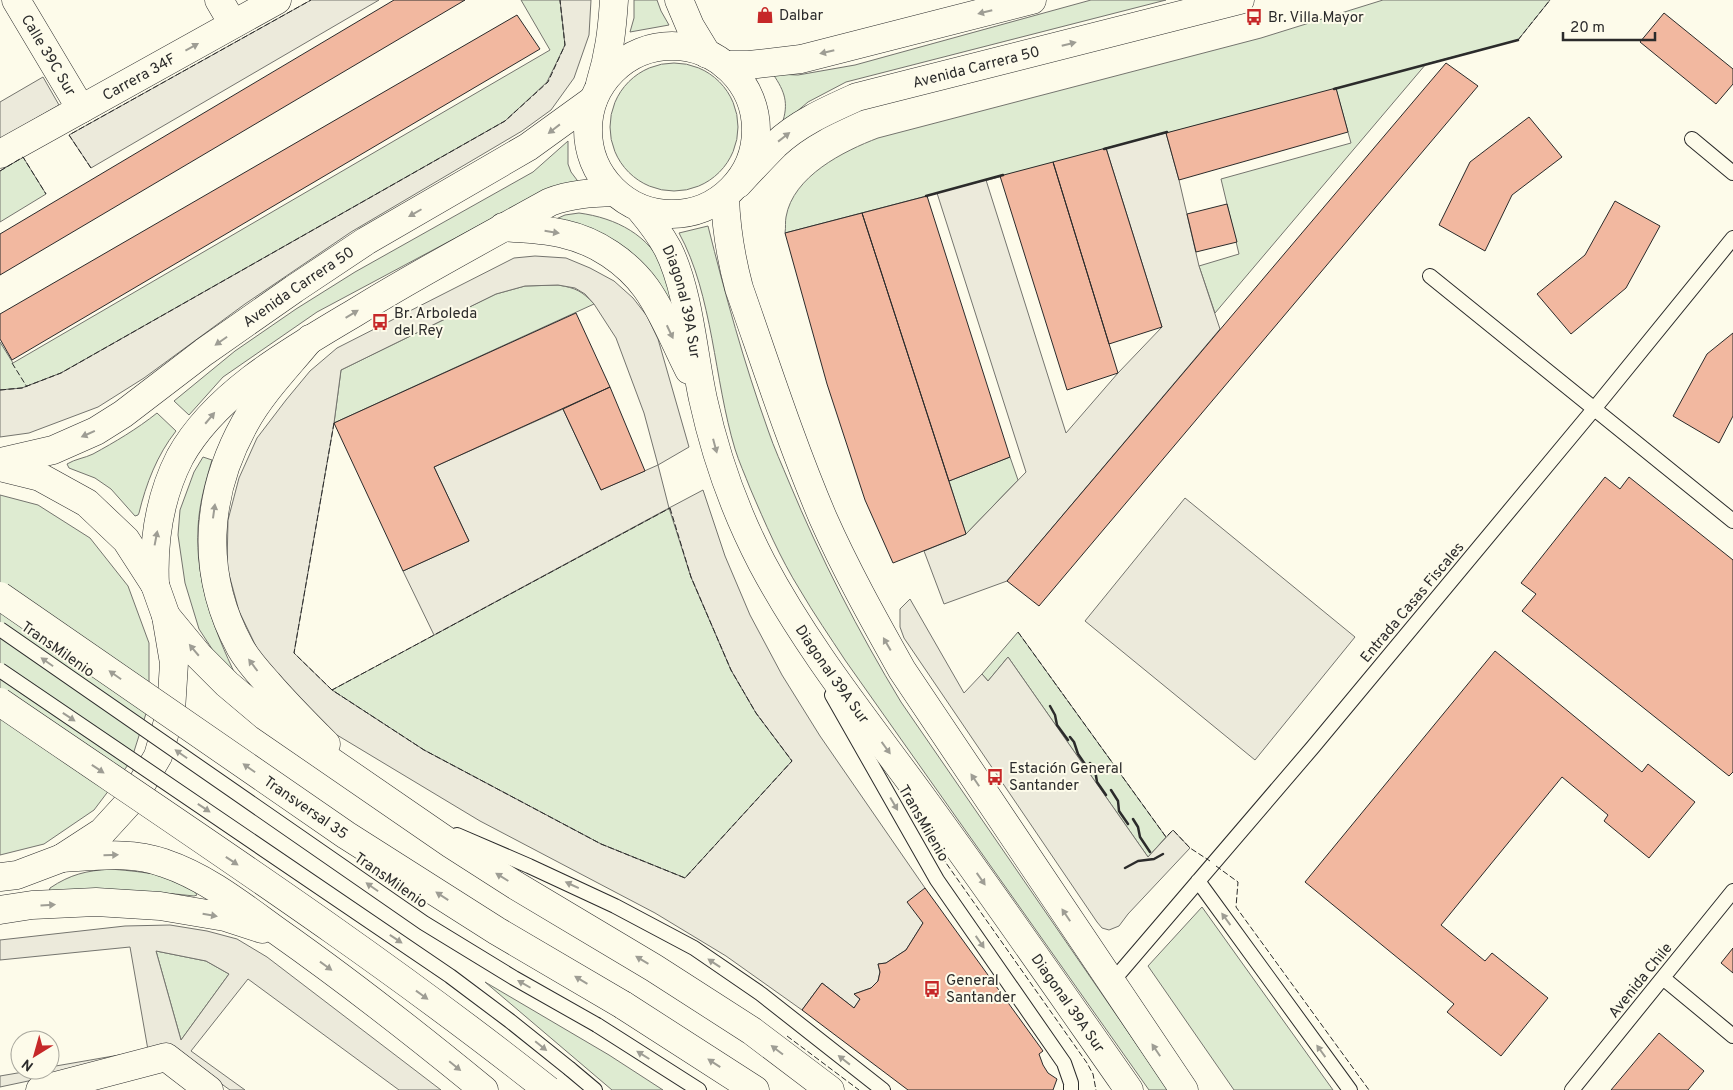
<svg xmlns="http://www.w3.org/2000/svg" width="1733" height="1090" viewBox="0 0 1733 1090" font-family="Overpass,sans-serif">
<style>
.green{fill:#deebd1;stroke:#74746e}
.parking{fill:#eceadb;stroke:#74746e;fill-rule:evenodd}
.building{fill:#f2b8a0;stroke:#2b2b2b}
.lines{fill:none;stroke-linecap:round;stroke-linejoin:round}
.service-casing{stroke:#2b2b2b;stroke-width:16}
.minor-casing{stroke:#2b2b2b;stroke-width:29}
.secondary-casing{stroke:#2b2b2b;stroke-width:29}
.trunk-casing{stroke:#2b2b2b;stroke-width:29}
.service{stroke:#fdfbea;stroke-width:14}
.minor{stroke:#fdfbea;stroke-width:28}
.secondary{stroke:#fdfbea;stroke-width:28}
.trunk{stroke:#fdfbea;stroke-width:28}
.service-bridge-casing{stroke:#2b2b2b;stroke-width:16;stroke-linecap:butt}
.trunk-bridge-casing{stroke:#2b2b2b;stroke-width:29;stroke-linecap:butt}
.service-bridge{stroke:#fdfbea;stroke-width:14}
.trunk-bridge{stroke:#fdfbea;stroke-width:28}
.fence{stroke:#2b2b2b;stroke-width:1;stroke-dasharray:6 2.5;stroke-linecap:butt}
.wall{stroke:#2b2b2b;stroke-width:2.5}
.oneway{fill:#9e9d94}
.labels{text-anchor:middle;stroke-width:4;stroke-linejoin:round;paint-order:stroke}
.poi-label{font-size:15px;fill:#2b2b2b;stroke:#fdfbea;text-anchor:start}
.street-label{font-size:15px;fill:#2b2b2b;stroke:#fdfbea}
</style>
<rect width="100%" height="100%" fill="#fdfbea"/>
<path class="green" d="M521 0H560L565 45 548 82 505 121 61 373 22 388 0 390V342L13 363 550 50Z
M634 0H657L661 11 669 25 630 32 634 18Z
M1091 0H1166L846 82 808 102 782 124C789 103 785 92 773 74L798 75 855 65Z
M1383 0H1550L1518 40 1426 64 1215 313 1199 266 1239 254 1221 179 1351 143 1336 89 785 233C786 227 785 222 786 217 793 176 844 151 878 138L1261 38Z
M610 127a64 64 0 1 1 128 0a64 64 0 1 1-128 0Z
M568 141V164L571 172 580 184 534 196 317 312 223 377 189 415 174 401 235 351 296 309 355 272 533 172Z
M23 157 46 194 0 222V171Z
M579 213C616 218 650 235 665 271 670 285 672 303 675 317L547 223 565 215Z
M708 226C725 294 744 363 768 430 774 448 782 465 789 482 821 559 858 631 901 702L1168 1090H1149L845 660C830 637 814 614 800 590 780 558 765 523 750 488 745 475 739 462 735 449 714 380 713 295 679 233Z
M558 285C576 288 582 291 594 304L334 423 341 370 496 294 525 286Z
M157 413 176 431C157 455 146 484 139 513L138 515 135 516 111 489 95 478 69 468 67 464C75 459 85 458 93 454 115 442 137 429 157 413Z
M203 457 212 460C205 483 199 505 198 528 195 580 214 630 236 676L214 652 199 629 185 583 178 535 180 510 194 472Z
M1010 457 1018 480 966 534 949 481Z
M0 495 38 505 90 538 128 586 149 643V704L131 761 94 810 44 844 0 855Z
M670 508 691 577 731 670 756 713 792 761 685 878 601 844 424 750 332 690Z
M1018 632 1166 837 1148 857 1008 657 988 681 982 674Z
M110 869C132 871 185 874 197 895L194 896C145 890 98 891 49 892L50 888C71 874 86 871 110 869Z
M1202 907 1333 1090H1234L1148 966Z
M156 951 206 961 229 974 181 1040Z
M485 982 609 1055 663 1090H612Z"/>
<path class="parking" d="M311 0H379L91 168 69 135Z
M560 0H591L589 35 574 78 551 110 522 131 351 232 245 304 144 378 98 407 29 433 0 437V390L22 388 61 373 505 121 547 82 565 45Z
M43 77 59 105 0 139V102Z
M1166 133 1179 180 1199 266 1220 329 1007 581 944 604 924 551 966 534 1026 472 937 193 986 180 1066 433 1118 373 1162 327 1106 148Z
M535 256 566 258 590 268 614 281 633 298 647 316 658 339 689 447 658 465 669 508 703 490 725 556 750 615 782 675 820 736 925 888 923 923 906 950 886 963 878 964 880 972 878 981 871 988 854 994 860 999 854 1008 822 983 802 1010 726 956 655 913 480 821 327 729 263 661 239 611 227 567 228 520 239 478 257 438 286 400 310 371 337 348 514 258ZM558 285 575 288 585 294 594 304 616 338 644 413 658 465 601 490 563 409 434 467 469 541 403 571 434 635 669 508 691 577 731 670 756 713 792 761 685 878 601 844 424 750 332 690 294 653 334 423 341 370 496 294 525 286Z
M1185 498 1355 637 1255 760 1085 621Z
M910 599 964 693 982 674 988 681 1008 657 1148 857 1173 830 1190 848 1128 914 1119 926 1109 930 1102 928 1097 922 904 638 900 627V609Z
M170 925 207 931 237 939 267 957 441 1090H399L248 979 191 1051 245 1090H230L174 1050 0 1087V1076L35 1070H50V1067L148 1050 130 947 0 960V940L125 926ZM156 951 206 961 229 974 181 1040Z"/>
<path class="building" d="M394 0H465L0 275V234Z
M1664 13 1733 69V84L1716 104 1640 42Z
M517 15 540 49 12 360 0 339V314Z
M1446 63 1478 86 1039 606 1007 581Z
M1336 88 1348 132 1179 180 1166 133Z
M1529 117 1562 157 1512 195 1485 251 1439 225 1470 162Z
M1106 148 1162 327 1109 344 1053 162Z
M1053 162 1118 373 1067 390 1000 176Z
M927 196 1010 457 949 481 862 213Z
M1615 201 1660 226 1626 288 1571 334 1537 294 1585 255Z
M1227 204 1237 242 1196 252 1187 214Z
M862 213 966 534 893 563 865 500 827 384 785 233Z
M576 313 610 387 434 467 469 541 403 571 334 423Z
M1733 333V416L1719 443 1673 416 1707 354Z
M610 387 645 471 601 490 563 409Z
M1605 477 1620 489 1629 477 1733 560V772L1729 776 1522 611 1536 594 1521 583Z
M1495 651 1642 772 1648 764 1695 802 1649 858 1604 821 1608 815 1562 777 1441 925 1485 961 1492 953 1548 998 1501 1056 1447 1012 1454 1004 1305 882Z
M925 888 1043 1051 1039 1054 1043 1065 1048 1073 1057 1079 1053 1090H908L802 1010 822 983 854 1008 860 999 854 994 871 988 878 981 880 972 878 964 886 963 906 950 923 923 907 902Z
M1733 948V973L1721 963Z
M1659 1033 1704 1071 1688 1090H1611Z"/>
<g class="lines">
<g class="service-casing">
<path id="service" d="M1692 139 1733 173
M1430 276 1733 521
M832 695 937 880 1064 1063 1071 1083V1090
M457 835 529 866 615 906 694 948 761 994 883 1090
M1198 881 1350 1090
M1663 978 1733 1036
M1111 983 1313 747 1594 409 1733 238
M597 1025 699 1090
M570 1069 595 1090
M1572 1090 1733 891"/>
</g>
<g class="minor-casing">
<g id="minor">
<path id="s1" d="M16 0 81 109"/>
<path d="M219 0 233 24"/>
<path id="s2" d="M0 154 277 0"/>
<path d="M40 1090 166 1057 209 1090"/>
</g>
</g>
<g class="secondary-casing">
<g id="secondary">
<path d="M679 0 690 26 707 54"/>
<circle cx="672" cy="130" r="84"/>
<path d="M725 65H749L801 59 1032 0"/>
<path d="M600 84C609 55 612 31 614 0"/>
<path id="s3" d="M738 184C750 171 762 158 775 145 798 123 828 110 857 97L1240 0"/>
<path d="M725 197C726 228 731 258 739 288 766 365 791 443 823 518 846 570 874 620 902 670L1184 1090"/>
<path id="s4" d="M639 208C650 221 660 234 668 249 689 291 693 353 703 399 715 454 736 513 762 563 807 648 868 723 924 800 994 896 1061 993 1129 1090"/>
<path d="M503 227C524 229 545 229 564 234 596 241 627 262 646 288 664 313 675 343 689 370"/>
<path id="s5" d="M0 462 53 450 96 431 123 414 204 352 294 289 366 241 528 147 593 100"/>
<path d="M0 467 40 477 87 503 126 540 155 585 166 616 174 663 171 711 158 756 134 797 102 832 62 858 17 875 0 877"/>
<path d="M155 585C153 542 160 496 180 457 216 392 294 349 356 312 419 273 485 238 550 202 571 194 591 193 614 192"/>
</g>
</g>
<g class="trunk-casing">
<path id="trunk" d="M310 339C288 366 262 392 245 423 205 495 200 574 240 647 247 660 258 672 268 683 286 704 306 724 326 744
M166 616 199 656 227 684 265 716 451 844 515 885 654 968 752 1031 830 1090
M62 858C96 856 131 851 164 863 206 877 241 905 277 931 348 981 417 1035 484 1090
M0 910 32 905 96 902 160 906 225 917 262 929
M623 1005 755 1090"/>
</g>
<use href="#service" class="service"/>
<use href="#minor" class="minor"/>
<use href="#secondary" class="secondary"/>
<use href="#trunk" class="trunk"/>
<g class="service-bridge-casing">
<path id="service-bridge" d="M0 629 424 923 514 978 597 1025
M0 670 450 976 510 1021 570 1069"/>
</g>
<g class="trunk-bridge-casing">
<g id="trunk-bridge">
<path id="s6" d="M0 596 346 835 497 931 623 1005"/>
<path d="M0 702C184 828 373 951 548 1090"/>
</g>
</g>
<use href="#service-bridge" class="service-bridge"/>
<use href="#trunk-bridge" class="trunk-bridge"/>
<path class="fence" d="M1518 40 1550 0
M91 168 69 135 311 0
M0 171 23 157 46 194
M12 363 27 387
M0 390 22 388 61 373 505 121 548 82 565 45 560 0
M670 508 691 577 731 670 756 713 792 761 685 878 601 844 424 750 332 690Z
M1018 632 1166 837 1173 830 1190 848 1210 861
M332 690 294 653 334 423
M927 836 1087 1063 1093 1074 1096 1090
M1216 866 1238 882 1236 907 1369 1090
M787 1036 859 1090"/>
<path class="wall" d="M1334 89 1518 40
M1104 149 1167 132
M926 196 1003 175
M1050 706 1055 715 1057 725 1068 740
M1070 737 1074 742 1078 754 1087 767
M1090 763 1095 770 1097 782 1106 795
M1111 790 1118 801 1119 811 1128 824
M1133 819 1138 827 1140 837 1150 852
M1125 868 1138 861 1154 859 1163 854"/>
</g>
<defs><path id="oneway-solid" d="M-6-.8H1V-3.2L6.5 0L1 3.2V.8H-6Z" transform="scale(1.25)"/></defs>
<g class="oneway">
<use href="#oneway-solid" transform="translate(985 12) rotate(166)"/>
<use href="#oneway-solid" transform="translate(1069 44) rotate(-14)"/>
<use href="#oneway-solid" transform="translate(192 47) rotate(-29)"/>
<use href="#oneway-solid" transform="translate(827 52) rotate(167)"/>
<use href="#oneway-solid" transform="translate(554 129) rotate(142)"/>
<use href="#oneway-solid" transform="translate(784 137) rotate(-38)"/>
<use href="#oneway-solid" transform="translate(415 213) rotate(150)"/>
<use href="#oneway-solid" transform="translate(552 232) rotate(9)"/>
<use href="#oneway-solid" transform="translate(352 314) rotate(-31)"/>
<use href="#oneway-solid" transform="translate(670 332) rotate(65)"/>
<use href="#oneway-solid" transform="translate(221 341) rotate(145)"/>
<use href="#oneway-solid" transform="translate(210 418) rotate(-50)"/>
<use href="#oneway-solid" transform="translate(88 434) rotate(156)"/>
<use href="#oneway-solid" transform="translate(715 446) rotate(75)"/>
<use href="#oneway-solid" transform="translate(214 511) rotate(-82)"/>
<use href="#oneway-solid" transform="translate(156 538) rotate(-79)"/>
<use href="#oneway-solid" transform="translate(887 644) rotate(-120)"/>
<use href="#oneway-solid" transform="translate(194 650) rotate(-130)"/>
<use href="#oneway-solid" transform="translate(47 662) rotate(-145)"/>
<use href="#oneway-solid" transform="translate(253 665) rotate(-127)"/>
<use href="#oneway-solid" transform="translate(115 675) rotate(-145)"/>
<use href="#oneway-solid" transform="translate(69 717) rotate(34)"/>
<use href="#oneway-solid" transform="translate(886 748) rotate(54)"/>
<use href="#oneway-solid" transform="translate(181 754) rotate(-145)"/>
<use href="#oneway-solid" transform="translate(249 768) rotate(-145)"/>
<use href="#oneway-solid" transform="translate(98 769) rotate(34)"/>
<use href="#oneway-solid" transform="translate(975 780) rotate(-124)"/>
<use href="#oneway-solid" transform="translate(894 804) rotate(60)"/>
<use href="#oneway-solid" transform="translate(204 808) rotate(34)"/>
<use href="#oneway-solid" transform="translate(111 855) rotate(-2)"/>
<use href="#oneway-solid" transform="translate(232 861) rotate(34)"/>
<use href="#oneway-solid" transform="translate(502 877) rotate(-148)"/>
<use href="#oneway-solid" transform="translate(981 879) rotate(55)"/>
<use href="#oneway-solid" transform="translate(572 885) rotate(-155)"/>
<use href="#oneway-solid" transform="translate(372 887) rotate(-145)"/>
<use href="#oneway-solid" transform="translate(442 896) rotate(-147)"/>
<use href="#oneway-solid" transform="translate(48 905) rotate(-3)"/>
<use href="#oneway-solid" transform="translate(210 915) rotate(10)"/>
<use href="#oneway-solid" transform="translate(1066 915) rotate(-124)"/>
<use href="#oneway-solid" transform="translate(1226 919) rotate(-126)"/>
<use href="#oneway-solid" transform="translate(396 939) rotate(34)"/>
<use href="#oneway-solid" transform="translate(980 942) rotate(55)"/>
<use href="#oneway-solid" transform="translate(642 960) rotate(-149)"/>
<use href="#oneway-solid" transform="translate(714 963) rotate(-146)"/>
<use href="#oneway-solid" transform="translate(326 966) rotate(36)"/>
<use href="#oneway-solid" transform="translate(581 980) rotate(-149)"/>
<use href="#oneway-solid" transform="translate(524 984) rotate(-150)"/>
<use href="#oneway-solid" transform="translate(422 995) rotate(36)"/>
<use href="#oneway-solid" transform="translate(541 1046) rotate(39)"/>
<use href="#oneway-solid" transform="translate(777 1050) rotate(-143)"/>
<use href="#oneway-solid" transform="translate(1156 1050) rotate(-124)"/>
<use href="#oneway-solid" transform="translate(1321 1051) rotate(-126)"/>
<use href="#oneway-solid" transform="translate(643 1055) rotate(-148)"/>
<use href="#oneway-solid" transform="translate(844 1060) rotate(-142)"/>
<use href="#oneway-solid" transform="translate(714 1063) rotate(-147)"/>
<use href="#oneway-solid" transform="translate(455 1066) rotate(39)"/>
</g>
<defs>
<g id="shop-bare" transform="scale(1.35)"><path d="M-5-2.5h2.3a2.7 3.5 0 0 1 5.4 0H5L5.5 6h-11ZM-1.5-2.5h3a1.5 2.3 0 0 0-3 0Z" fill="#c62828" stroke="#fdfbea" stroke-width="2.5" paint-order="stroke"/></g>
<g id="bus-bare" transform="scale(1.35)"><path d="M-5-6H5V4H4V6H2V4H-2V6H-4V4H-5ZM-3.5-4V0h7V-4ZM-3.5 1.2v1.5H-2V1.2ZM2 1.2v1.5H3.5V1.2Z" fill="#c62828" stroke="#fdfbea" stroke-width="2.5" paint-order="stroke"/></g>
</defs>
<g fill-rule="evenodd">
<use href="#shop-bare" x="765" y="15"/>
<use href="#bus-bare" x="1254" y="17"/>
<use href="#bus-bare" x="380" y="322"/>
<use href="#bus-bare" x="995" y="777"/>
<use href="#bus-bare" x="932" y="989"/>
</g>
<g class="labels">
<g class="poi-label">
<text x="779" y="20">Dalbar</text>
<text x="1268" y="22">Br. Villa Mayor</text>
<text x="394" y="318">Br. Arboleda<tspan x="394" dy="17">del Rey</tspan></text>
<text x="1009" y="773">Estación General<tspan x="1009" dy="17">Santander</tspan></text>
<text x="946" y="985">General<tspan x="946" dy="17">Santander</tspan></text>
</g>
<g class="street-label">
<text dy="5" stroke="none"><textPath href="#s1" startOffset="64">Calle 39C Sur</textPath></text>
<text dy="5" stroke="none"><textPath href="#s3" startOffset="272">Avenida Carrera 50</textPath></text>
<text dy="5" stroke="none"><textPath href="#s2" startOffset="159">Carrera 34F</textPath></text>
<text dy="5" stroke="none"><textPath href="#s5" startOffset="350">Avenida Carrera 50</textPath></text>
<text dy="5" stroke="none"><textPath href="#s4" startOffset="105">Diagonal 39A Sur</textPath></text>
<text transform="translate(1412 602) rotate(-50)" y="5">Entrada Casas Fiscales</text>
<text transform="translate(58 649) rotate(35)" y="5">TransMilenio</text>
<text dy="5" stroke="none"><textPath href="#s4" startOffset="511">Diagonal 39A Sur</textPath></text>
<text dy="5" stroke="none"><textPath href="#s6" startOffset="372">Transversal 35</textPath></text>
<text transform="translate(924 823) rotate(60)" y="5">TransMilenio</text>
<text transform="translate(391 880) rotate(35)" y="5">TransMilenio</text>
<text transform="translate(1640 980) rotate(-51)" y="5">Avenida Chile</text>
<text dy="5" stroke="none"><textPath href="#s4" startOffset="916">Diagonal 39A Sur</textPath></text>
</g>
</g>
<g transform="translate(35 1055) rotate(217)"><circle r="24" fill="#fdfbea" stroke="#a9a89e"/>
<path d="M0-4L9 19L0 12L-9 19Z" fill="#c62828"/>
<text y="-8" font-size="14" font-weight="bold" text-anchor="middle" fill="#2b2b2b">N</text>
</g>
<path d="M1563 32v8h92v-8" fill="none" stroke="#2b2b2b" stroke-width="2.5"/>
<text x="1570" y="32" font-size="15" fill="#2b2b2b" stroke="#fdfbea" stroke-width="4" paint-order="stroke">20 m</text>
</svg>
